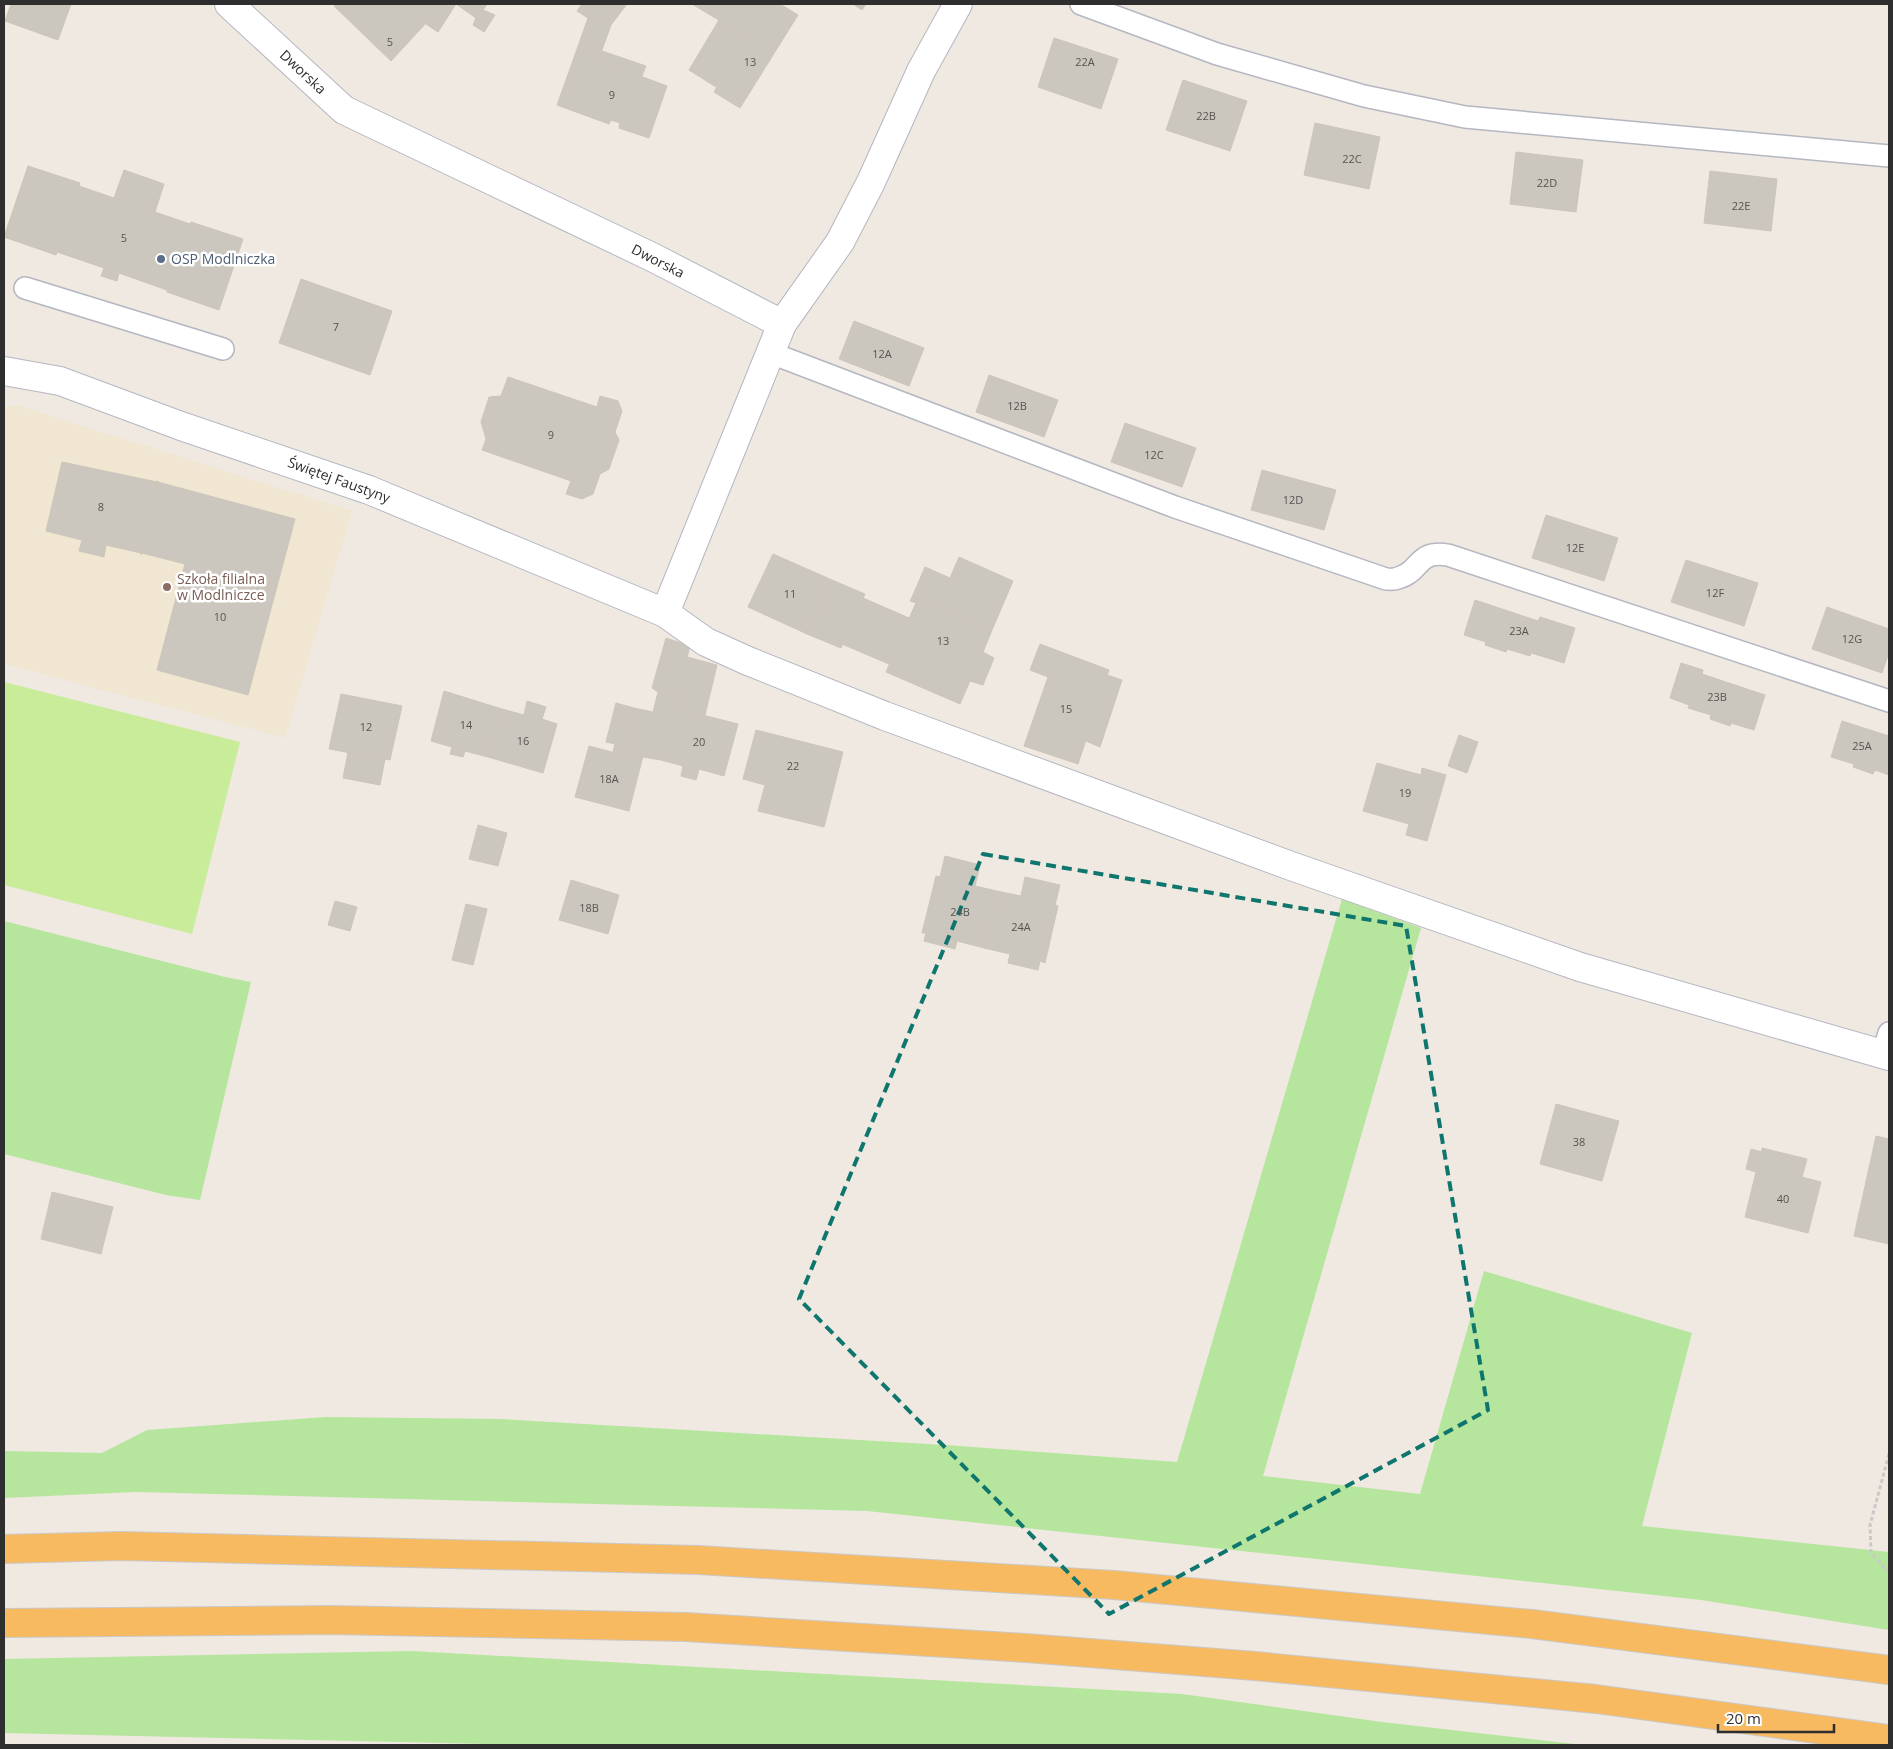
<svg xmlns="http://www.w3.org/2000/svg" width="1893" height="1749" viewBox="0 0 1893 1749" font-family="'Open Sans',sans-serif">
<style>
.education{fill:#f0e6d1}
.green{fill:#b6e59e}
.pitch{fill:#c9ec9a}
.building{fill:#cbc7bf;stroke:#cbc5ba}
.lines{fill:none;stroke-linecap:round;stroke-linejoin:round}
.service-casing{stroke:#b4b7c1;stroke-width:24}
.minor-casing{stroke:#b4b7c1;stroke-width:30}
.tertiary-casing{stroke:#b4b7c1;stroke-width:30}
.trunk-casing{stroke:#c9c9c9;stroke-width:30}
.path{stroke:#c9c9c9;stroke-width:3;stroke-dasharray:4 2.5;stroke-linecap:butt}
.service{stroke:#fff;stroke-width:21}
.minor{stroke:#fff;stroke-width:28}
.tertiary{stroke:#fff;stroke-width:28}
.trunk{stroke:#f8ba60;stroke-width:28}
.marked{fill:none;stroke:#0f766e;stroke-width:4;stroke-dasharray:10 6;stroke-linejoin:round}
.service-dot{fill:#5c6f8a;stroke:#fff;stroke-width:2}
.education-dot{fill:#8d6e63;stroke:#fff;stroke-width:2}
.labels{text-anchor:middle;stroke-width:5;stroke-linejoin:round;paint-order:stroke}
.number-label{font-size:11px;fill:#555452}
.street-label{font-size:14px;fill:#2e2e2e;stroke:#fff}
.service-label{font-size:14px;fill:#4e5e75;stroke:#fff;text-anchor:start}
.education-label{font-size:14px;fill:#785e54;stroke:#fff;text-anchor:start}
</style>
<rect width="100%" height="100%" fill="#efe9e1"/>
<path class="education" d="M4 406H19L352 511 285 738 4 664Z"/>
<path class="green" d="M1342 899 1421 928 1263 1476 1420 1494 1484 1271 1692 1333 1642 1526 1889 1552V1630L1701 1600 867 1511 136 1492 4 1498V1451L102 1453 147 1430 326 1417 501 1419 945 1445 1177 1462Z
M4 921 225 977 251 982 200 1200 166 1195 4 1154Z
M412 1651 1182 1694 1382 1722 1584 1745H534L4 1733V1659Z"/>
<path class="pitch" d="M4 682 240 742 192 934 4 885Z"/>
<path class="building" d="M11 4H71L58 40 5 21Z
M336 4H428L420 12 428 21 391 61 334 6Z
M428 4H456L438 32 426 24 428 21 420 12Z
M456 4H487L483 10 495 15 484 32 473 25 476 18Z
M582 4H627L611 25 588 18 577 11Z
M692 4H768L747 37Z
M768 4H780L798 15 740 108 714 92Z
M853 4H866L862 10Z
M588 18 611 25 598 61 576 52Z
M719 20 747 37 716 87 689 70Z
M1054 38 1118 59 1101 109 1038 87Z
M602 51 646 66 642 76 598 61Z
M576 52 667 86 649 138 619 128 620 123 611 120 609 124 557 105Z
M1183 80 1247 101 1230 151 1166 130Z
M1315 123 1380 137 1369 189 1304 175Z
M1516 152 1583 160 1576 212 1510 204Z
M28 166 80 183 79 186 114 198 124 170 164 184 155 212 190 224 191 222 243 239 219 310 167 292V290L119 273 117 281 101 276 104 268 57 252 56 255 4 237Z
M1710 171 1777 179 1771 231 1704 223Z
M301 279 392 311 370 375 279 343Z
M854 321 924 348 909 386 839 359Z
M989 375 1058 400 1044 437 976 412Z
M508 377 597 407 600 396 618 401 622 411 615 432 619 440 609 469 600 474 593 494 582 499 566 494 571 481 482 450 486 439 481 422 489 397 501 396Z
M1125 423 1196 448 1182 487 1111 462Z
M62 462 157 482 141 553 106 545 104 557 79 551 82 540 46 531Z
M1262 470 1336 490 1324 530 1251 510Z
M157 481H158V482L295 519 248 695 157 670 185 564 142 553 141 555Z
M1546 515 1618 538 1604 581 1532 558Z
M773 554 832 580 807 634 748 607Z
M959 557 1013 581 992 630 938 606Z
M1686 560 1758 583 1744 626 1671 602Z
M925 567 950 578 938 606 913 595Z
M832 580 865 594 841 648 807 634Z
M913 595 918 598 916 603 910 601Z
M863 598 909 618 889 664 842 644Z
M918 598 992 630 983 652 994 658 983 685 970 681 960 704 886 672Z
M1475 600 1538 621 1540 617 1575 628 1564 663 1531 653 1530 656 1507 649 1506 652 1485 645 1486 642 1464 635Z
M1827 607 1889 629V652L1882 673 1812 649Z
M666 638 690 646 677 697 658 692 652 688Z
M1040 644 1109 670 1078 764 1024 746 1048 677 1030 670Z
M687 657 717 665 705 715 675 708Z
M1681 663 1703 670 1702 674 1765 695 1754 730 1731 723 1730 726 1710 719 1711 715 1688 708 1689 705 1670 698Z
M1107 675 1122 680 1100 747 1086 741Z
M444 691 502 709 488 757 465 751 463 757 450 754 452 747 431 741Z
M658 692 677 697 661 760 643 757 642 760 623 754 634 708 653 712Z
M341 694 402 706 390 760 329 749Z
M527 701 546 707 542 719 557 724 543 773 488 757 502 709 524 715Z
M616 703 634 708 623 754 613 752 615 744 606 742Z
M675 708 738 724 724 776 699 769 696 780 681 776 683 766 661 760Z
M1842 721 1889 736V775L1875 770 1873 774 1853 767 1854 764 1831 757Z
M756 730 843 752 824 827 758 811 765 785 743 779Z
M1459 735 1478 742 1467 773 1448 766Z
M589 746 642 760 629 811 575 797Z
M348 752 385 759 380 785 343 778Z
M1377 763 1421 775 1422 768 1446 775 1427 841 1406 835 1409 824 1363 811Z
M478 825 507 833 498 866 469 859Z
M945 856 980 865 975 886 997 891 984 948 957 941 955 949 924 941 926 933H922L936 876 940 877Z
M1025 877 1060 885 1055 905 1058 906 1045 963 1040 961 1038 970 1008 963 1010 954 984 948 997 891 1021 896Z
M571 880 619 895 608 934 559 920Z
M335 901 357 907 350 931 328 925Z
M466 904 487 909 473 965 452 960Z
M1556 1104 1619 1121 1602 1181 1540 1164Z
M1876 1136 1889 1139V1244L1854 1236Z
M1762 1148 1807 1159 1802 1177 1821 1182 1808 1233 1745 1217 1756 1172 1746 1169 1751 1149 1762 1152Z
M52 1192 113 1207 101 1254 41 1239Z"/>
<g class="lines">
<g class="service-casing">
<path id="service" d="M1081 4 1217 54 1364 96 1465 117 1889 156
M25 288 223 349
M771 353 1175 507 1386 579C1389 579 1394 580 1398 578 1421 572 1416 550 1448 555L1889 701
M1883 1053 1889 1033"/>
</g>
<g class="minor-casing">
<path id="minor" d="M4 371 60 381 181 426 369 490 665 613 706 642 748 661 885 716 1291 866 1580 967 1889 1056
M665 613 782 324"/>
</g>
<g class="tertiary-casing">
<path id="tertiary" d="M229 4 344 110 654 258 782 324 840 242 871 182 921 71 958 4"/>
</g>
<g class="trunk-casing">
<path id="trunk" d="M4 1549 122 1546 699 1560 1114 1585 1532 1624 1889 1670
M4 1623 332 1620 686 1627 1026 1648 1255 1666 1596 1699 1889 1739"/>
</g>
<path class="path" d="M1889 1454 1870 1525 1871 1552 1886 1570H1889"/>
<use href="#service" class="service"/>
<use href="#minor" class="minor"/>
<use href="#tertiary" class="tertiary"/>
<use href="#trunk" class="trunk"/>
</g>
<path class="marked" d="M983 854 1406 926 1488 1410 1109 1614 799 1299Z"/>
<circle class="service-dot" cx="161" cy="259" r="5"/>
<circle class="education-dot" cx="167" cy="587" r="5"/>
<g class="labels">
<g class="number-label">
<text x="390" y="46">5</text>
<text x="750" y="66">13</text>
<text x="1085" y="66">22A</text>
<text x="612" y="99">9</text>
<text x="1206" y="120">22B</text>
<text x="1352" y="163">22C</text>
<text x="1547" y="187">22D</text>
<text x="1741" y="210">22E</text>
<text x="124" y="242">5</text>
<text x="336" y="331">7</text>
<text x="882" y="358">12A</text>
<text x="1017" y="410">12B</text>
<text x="551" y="439">9</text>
<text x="1154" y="459">12C</text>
<text x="1293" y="504">12D</text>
<text x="101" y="511">8</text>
<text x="1575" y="552">12E</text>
<text x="1715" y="597">12F</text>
<text x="790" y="598">11</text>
<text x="220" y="621">10</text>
<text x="1519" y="635">23A</text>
<text x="1852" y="643">12G</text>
<text x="943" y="645">13</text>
<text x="1717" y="701">23B</text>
<text x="1066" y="713">15</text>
<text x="466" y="729">14</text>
<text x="366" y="731">12</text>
<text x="523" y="745">16</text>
<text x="699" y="746">20</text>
<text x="1862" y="750">25A</text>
<text x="793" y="770">22</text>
<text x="609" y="783">18A</text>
<text x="1405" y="797">19</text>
<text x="589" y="912">18B</text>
<text x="960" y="916">24B</text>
<text x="1021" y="931">24A</text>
<text x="1579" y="1146">38</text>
<text x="1783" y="1203">40</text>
</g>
<g class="street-label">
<text transform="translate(303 72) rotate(43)" y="5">Dworska</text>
<text transform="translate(658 261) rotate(27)" y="5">Dworska</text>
<text transform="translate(339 480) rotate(20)" y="5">Świętej Faustyny</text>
</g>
<g class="service-label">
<text x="171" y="264">OSP Modlniczka</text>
</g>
<g class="education-label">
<text x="177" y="584">Szkoła filialna<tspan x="177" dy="16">w Modlniczce</tspan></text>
</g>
</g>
<rect width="1893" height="1749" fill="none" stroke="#2e2e2e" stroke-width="10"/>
<path d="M1718 1724v8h116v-8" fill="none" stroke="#2e2e2e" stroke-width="2.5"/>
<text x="1726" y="1724" font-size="15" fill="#2e2e2e" stroke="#ffffff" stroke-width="4" paint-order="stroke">20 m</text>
</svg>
